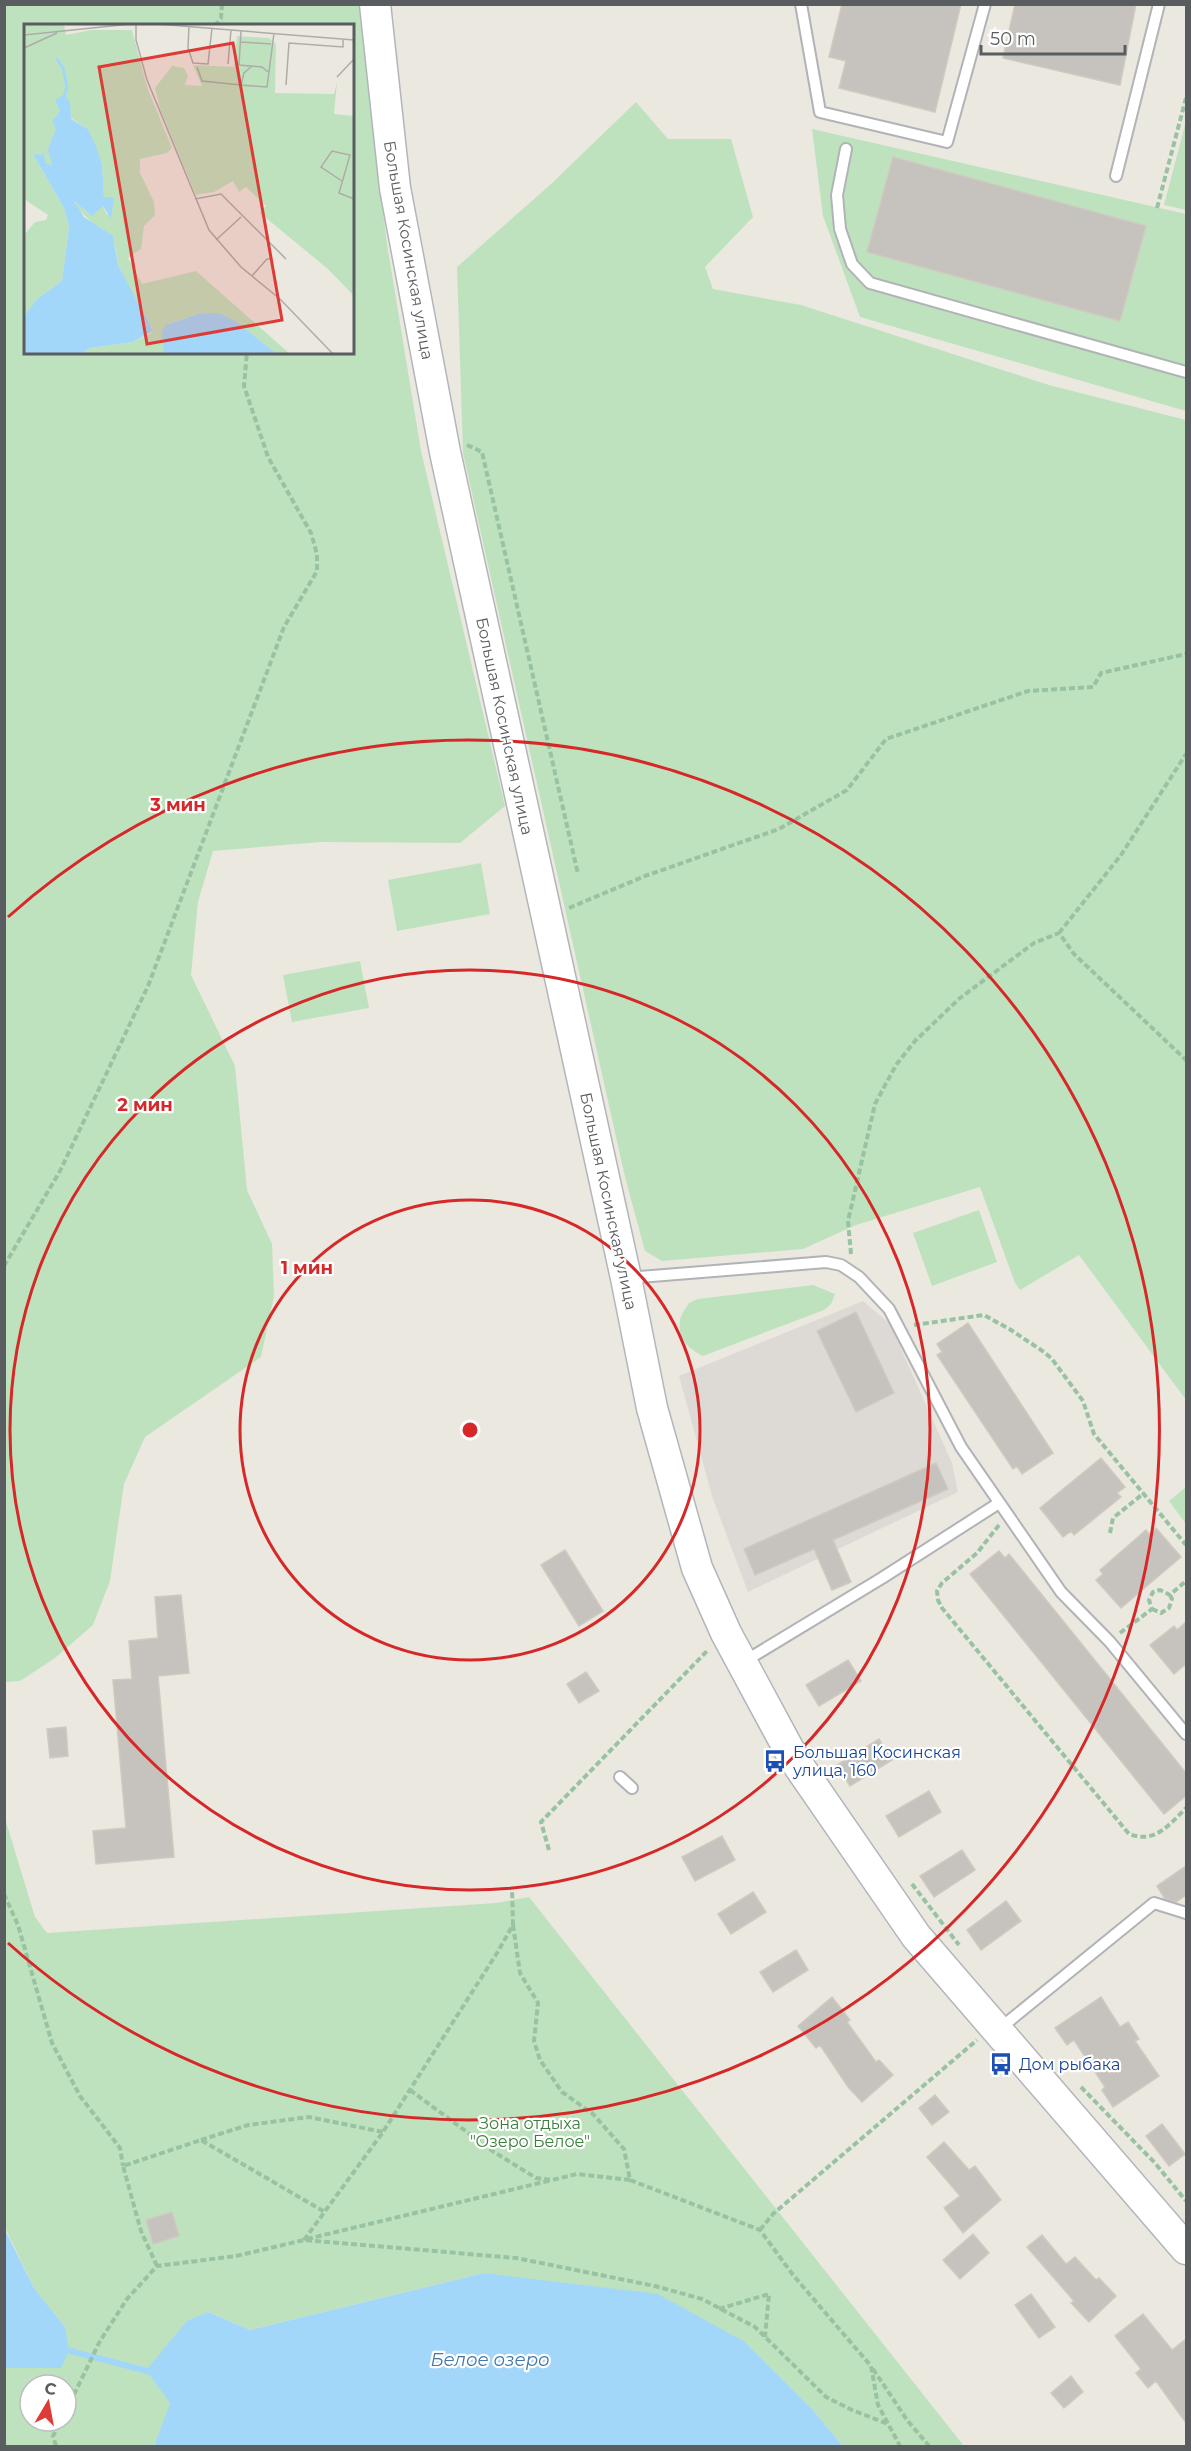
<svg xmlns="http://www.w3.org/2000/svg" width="1191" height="2451" viewBox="0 0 1191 2451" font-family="Montserrat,sans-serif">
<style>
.industrial{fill:#dddad5}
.green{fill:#bfe2be;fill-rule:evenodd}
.water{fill:#a3d7f9}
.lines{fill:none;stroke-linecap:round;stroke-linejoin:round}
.stream{stroke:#a3d7f9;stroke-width:6}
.building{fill:#c6c3be;stroke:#cfcabf;stroke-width:1.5}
.lane-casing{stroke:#b1b3b7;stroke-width:14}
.secondary-casing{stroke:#b2b6ba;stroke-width:33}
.path{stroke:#98c2a2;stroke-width:4;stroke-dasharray:6 3;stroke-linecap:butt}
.lane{stroke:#fff;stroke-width:10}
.secondary{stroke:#fff;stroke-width:30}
.ring{fill:none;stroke:#d62828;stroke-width:3}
.labels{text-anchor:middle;stroke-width:4.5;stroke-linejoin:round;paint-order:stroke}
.street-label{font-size:16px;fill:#595d60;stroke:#fff}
.transit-label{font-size:16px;fill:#164399;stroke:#fff;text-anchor:start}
.park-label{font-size:16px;fill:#397f3a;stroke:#fff}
.water-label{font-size:18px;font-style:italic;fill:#4278a9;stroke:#fff}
.inset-river{fill:none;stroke:#a3d7f9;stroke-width:3}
.inset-road{fill:none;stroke:#adaca9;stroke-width:1.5}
.view{fill:#dd3b35;fill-opacity:0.15;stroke:#dd3b35;stroke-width:3}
.inset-edge{fill:none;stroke:#595d60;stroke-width:3}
.centre{fill:#d62828;stroke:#fff;stroke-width:3}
.ring-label{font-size:18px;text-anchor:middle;font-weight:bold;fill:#d62828;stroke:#fff;stroke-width:4.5;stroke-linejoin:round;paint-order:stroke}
</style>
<rect width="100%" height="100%" fill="#ebe8e0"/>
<path class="industrial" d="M863 1301 890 1324 952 1463 958 1492 748 1592 712 1496 679 1376Z"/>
<path class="green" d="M4 5H359L387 244 421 451 505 806 460 843 321 842 213 851 198 902 191 975 235 1066 247 1190 272 1244 274 1296 261 1357 145 1437 124 1484 110 1581 93 1625 55 1658 20 1681 5 1682ZM26 26H352V352H26Z
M636 102 668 139H731L753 217 705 267 713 289 801 305 1049 385 1186 420V1400L1079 1255 1020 1290 1015 1283 980 1187 856 1225 803 1249 662 1261 645 1251 625 1177 463 453 457 267 550 185Z
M1186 121V210L1164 205Z
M812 129 1186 214V411L860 317 823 216Z
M481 863 490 914 397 931 388 880Z
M360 961 369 1008 292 1022 283 975Z
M979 1210 997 1262 932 1286 913 1233Z
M813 1285 835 1294 831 1304 824 1310 703 1356C689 1349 677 1338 680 1321 680 1315 686 1308 689 1303L698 1299Z
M1186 1487V1524L1169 1501Z
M4 1815 35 1917 47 1933 496 1903 529 1897 964 2446H843L812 2409 745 2342 484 2273 250 2330 208 2312 154 2446H5V2368L65 2327 34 2288 5 2228ZM30 2385H66V2421H30Z"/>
<path class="water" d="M4 2228 34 2288 65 2327 69 2351 61 2368H5Z
M484 2273 658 2294 745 2342 812 2409 843 2446H154L170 2403 146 2370 187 2321 208 2312 250 2330Z"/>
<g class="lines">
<path class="stream" d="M63 2349 151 2372"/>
</g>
<path class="building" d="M842 4H961L935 112 839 88 846 61 829 57Z
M1015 4H1136L1120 85 1003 58Z
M893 157 1146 226 1120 321 867 252Z
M856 1312 894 1393 856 1412 817 1331Z
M968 1323 1053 1453 1022 1474 1017 1466 1013 1469 937 1355 942 1352 937 1344Z
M1101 1458 1125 1487 1117 1493 1121 1497 1074 1535 1071 1531 1063 1537 1040 1508Z
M936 1463 948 1489 833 1540 851 1582 832 1590 814 1549 755 1575 744 1549Z
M1156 1528 1181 1557 1121 1608 1096 1580 1103 1574 1100 1570 1146 1530 1149 1534Z
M565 1550 603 1611 579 1626 541 1565Z
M999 1551 1005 1558 1009 1554 1186 1773V1796L1164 1814 970 1574Z
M181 1595 189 1673 158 1676 174 1857 96 1864 93 1831 126 1828 113 1680 132 1679 129 1641 158 1638 155 1597Z
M1186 1622V1664L1174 1674 1150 1645 1174 1626 1177 1630Z
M848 1660 861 1681 819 1706 806 1685Z
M586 1672 599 1691 579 1703 567 1684Z
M66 1727 68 1756 50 1758 47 1729Z
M879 1739 892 1760 850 1786 837 1765Z
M929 1791 941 1812 899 1837 886 1816Z
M722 1836 735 1860 695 1881 682 1857Z
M962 1850 975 1870 934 1897 920 1876Z
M1186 1866V1895L1176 1902 1165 1899 1157 1886Z
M753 1892 766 1912 731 1934 718 1914Z
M1006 1901 1021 1921 981 1950 967 1930Z
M796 1950 808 1970 773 1992 760 1972Z
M832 1997 850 2020 847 2022 876 2062 879 2060 893 2075 862 2102 848 2087 820 2045 816 2048 798 2026Z
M1101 1997 1120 2027 1128 2022 1139 2039 1135 2041 1159 2076 1113 2107 1102 2090 1105 2087 1074 2040 1067 2045 1055 2028Z
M935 2095 949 2112 932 2125 919 2108Z
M1162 2124 1185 2154 1169 2166 1146 2136Z
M944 2142 969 2170 975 2166 1001 2200 963 2233 944 2208 960 2196 927 2157Z
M172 2212 179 2236 153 2244 146 2220Z
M973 2234 989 2253 960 2279 943 2260Z
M1042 2235 1066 2264 1075 2257 1096 2280 1099 2278 1116 2296 1089 2322 1071 2303 1074 2301 1027 2247Z
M1031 2294 1055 2327 1039 2338 1015 2305Z
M1143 2314 1172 2350 1186 2339V2423L1156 2381 1148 2388 1136 2373 1141 2369 1115 2336Z
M1071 2376 1083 2392 1064 2408 1051 2393Z"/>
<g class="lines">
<g class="lane-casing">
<path id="lane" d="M801 4 820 112 947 142 985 4
M846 149 837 195 840 229 852 264 870 283 1186 372
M1116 176 1159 4
M627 1278 826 1262 841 1265 859 1277 889 1309 961 1447 1061 1592 1110 1642 1186 1734
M745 1661 882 1578 999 1503
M620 1777 632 1788
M998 2030 1154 1903 1186 1913"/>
</g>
<g class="secondary-casing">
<path id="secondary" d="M375 4 395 188 445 452 626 1278 652 1408 697 1568 726 1633 794 1759 916 1936 1186 2249"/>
</g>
<path class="path" d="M215 26 221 18 222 4
M1157 208 1186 98
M467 445 482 452 578 874
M569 908 645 876 779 829 847 790 886 739 1028 691 1093 687 1101 673 1186 654
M1059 933 1121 855 1186 754
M851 1254 848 1221 875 1104 896 1065 915 1041 960 998 1034 943 1059 933 1074 954 1186 1060
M4 1266 60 1171 148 986 284 627 317 571V554L311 533 268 457 244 386 247 352
M914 1325 984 1315 1011 1330 1044 1352 1052 1359 1083 1401 1094 1434 1186 1545
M999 1525 977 1553 942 1583 937 1591 938 1600 942 1608 1129 1834C1155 1844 1169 1825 1186 1808
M1110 1533 1113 1518 1144 1493
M1152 1609 1161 1613 1169 1608 1172 1599 1170 1595
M1120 1633 1152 1609 1149 1600 1153 1592 1160 1590 1170 1595 1186 1581
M549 1850 541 1822 708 1650
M912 1884 959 1945
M4 1894 18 1925 52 2043 80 2096 120 2148 123 2166
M513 1925 520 1973 538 2003 534 2041 540 2060 562 2092 593 2114 624 2149 630 2180 760 2230 793 2275 871 2366 878 2405 900 2446
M1081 2087 1155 2163 1186 2201
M410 2090 494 2152 536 2178 552 2180 577 2174 630 2180
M201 2140 248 2125 309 2117 383 2132
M760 2230 773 2214 977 2040
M307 2239 552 2180
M304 2240 383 2132 497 1953 513 1925 512 1888
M157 2266 141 2231 123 2166 201 2140 325 2212
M719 2309 769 2294 765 2337
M873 2369 907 2420 929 2446
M66 2411 100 2341 127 2299 157 2266 236 2256 304 2240 516 2258 655 2286 702 2299 755 2327 826 2397 852 2410 888 2424
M56 2446 53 2436 61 2421"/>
<use href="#lane" class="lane"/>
<use href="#secondary" class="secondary"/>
</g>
<g class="ring">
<circle cx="470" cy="1430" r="230"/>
<circle cx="470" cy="1430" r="460"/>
<path d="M8 917A690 690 0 1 1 8 1943"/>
</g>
<defs>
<g id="bus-bare" transform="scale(1.8)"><path d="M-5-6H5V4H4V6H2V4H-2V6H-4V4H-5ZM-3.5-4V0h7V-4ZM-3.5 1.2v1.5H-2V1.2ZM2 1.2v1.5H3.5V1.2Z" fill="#1a4fb4" stroke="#fff" stroke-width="2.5" paint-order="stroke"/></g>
</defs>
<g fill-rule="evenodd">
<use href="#bus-bare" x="775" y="1761"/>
<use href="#bus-bare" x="1001" y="2064"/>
</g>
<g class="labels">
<g class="street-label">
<text transform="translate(409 250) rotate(80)" y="6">Большая Косинская улица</text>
<text transform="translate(505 726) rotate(78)" y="6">Большая Косинская улица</text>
<text transform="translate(609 1201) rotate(78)" y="6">Большая Косинская улица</text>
</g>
<g class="transit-label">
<text x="793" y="1758">Большая Косинская<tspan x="793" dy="18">улица, 160</tspan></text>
<text x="1019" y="2070">Дом рыбака</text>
</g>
<g class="park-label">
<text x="530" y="2129">Зона отдыха<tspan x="530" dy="18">"Озеро Белое"</tspan></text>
</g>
<g class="water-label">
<text x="490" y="2366">Белое озеро</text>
</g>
</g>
<g transform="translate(24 24)">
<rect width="330" height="330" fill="#ebe8e0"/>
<path d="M0 0H40L42 11 67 6H108L123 63 148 124 143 129 116 135V149L130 178 131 191 120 202 117 225 104 234 118 260 172 247 266 330H253L214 299 174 290 144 300 140 330H57L66 324 109 318 128 309V304L119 293 94 241 91 221 52 183V175L61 187 79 182 83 191 87 188 80 173 78 140 64 105 36 87 29 96 32 105 28 141 22 139 18 128 17 132 9 130 40 184 45 203 38 257 13 275 0 292V211L11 198 22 196 24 191 0 175ZM213 12 245 14 252 20 251 69 310 70 313 58 310 90 330 92V272L304 245 236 189 242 182 222 163 215 168 209 157 190 168 172 171 136 85 131 64 148 42 160 44 164 52 161 61 178 62 169 41 210 43Z" fill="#bfe2be"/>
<path d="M40 71 46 77 47 95 64 105 72 122 78 140 80 173 90 174 87 195 79 182 68 192 50 177 60 193 89 212 94 241 129 307 109 318 66 324 57 330H1L0 292 13 275 38 257 45 203 40 184 9 130 18 131V125L22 139 28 141 24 125 32 105 28 97 36 87 31 76ZM195 289 214 299 253 330H140L138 308 142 301 174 290Z" fill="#a3d7f9"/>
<path class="inset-river" d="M32 34 39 44 43 63 40 72"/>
<path class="inset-road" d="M112 0V16L123 56 185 206 217 243 256 275 309 330M133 0 330 16M165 2 164 24 169 39 184 40 188 4M217 7 215 41 238 43 244 48M0 11 107 0M217 18 247 20M0 24 33 9M204 40 207 6M228 42 220 49 217 61 243 63 250 9M173 43 178 57 217 61M313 53 330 35M262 61 265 19 319 23V15M318 157 297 143 308 127 326 131 315 169 330 175M171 175 197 170 262 235M192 216 217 193M228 252 243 235H248"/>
<path class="view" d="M209 19 258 296 123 320 75 43Z"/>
<rect width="330" height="330" class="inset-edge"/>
</g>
<circle cx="470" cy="1430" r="9" class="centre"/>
<g class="ring-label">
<text x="178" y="811">3 мин</text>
<text x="145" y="1111">2 мин</text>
<text x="307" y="1274">1 мин</text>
</g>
<rect width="1191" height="2451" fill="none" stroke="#595d60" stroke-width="12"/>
<g transform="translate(48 2403) rotate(10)"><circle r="28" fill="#ffffff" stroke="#bdbebf" stroke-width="1.5"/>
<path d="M0-4.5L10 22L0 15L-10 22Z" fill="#dd3b35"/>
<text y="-9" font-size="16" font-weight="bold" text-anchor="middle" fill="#595d60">С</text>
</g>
<path d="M981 45v9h144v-9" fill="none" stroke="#595d60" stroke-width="3"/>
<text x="990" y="45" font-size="18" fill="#595d60" stroke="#ffffff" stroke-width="4.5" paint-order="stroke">50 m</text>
</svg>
